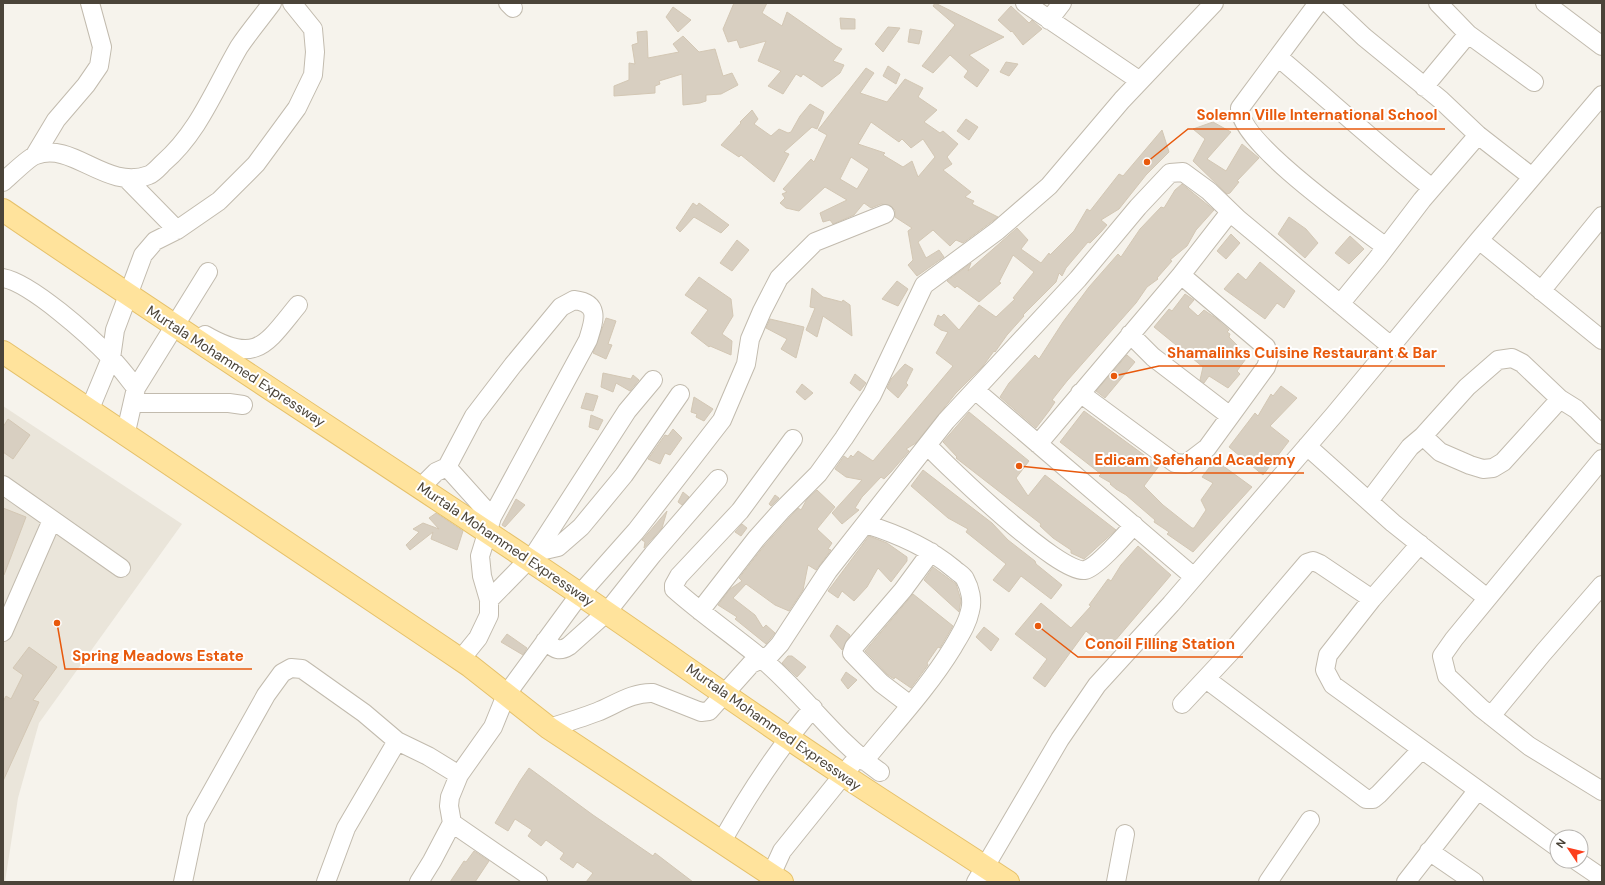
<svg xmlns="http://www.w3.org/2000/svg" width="1605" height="885" viewBox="0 0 1605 885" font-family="'DM Sans',sans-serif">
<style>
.residential{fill:#eae5da}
.building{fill:#d8cfc1;stroke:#d3c7b4;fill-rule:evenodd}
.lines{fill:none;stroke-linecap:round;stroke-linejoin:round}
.minor-casing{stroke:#c2bbae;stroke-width:20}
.major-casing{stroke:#e6c16a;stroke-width:24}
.minor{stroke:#fff;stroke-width:18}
.major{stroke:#ffe39c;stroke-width:22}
.labels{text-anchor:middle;stroke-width:4;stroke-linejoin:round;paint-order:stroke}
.street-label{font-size:14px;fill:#4b4439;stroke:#fff}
.leader{fill:none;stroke:#e8590c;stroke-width:1.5}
.callout-dot{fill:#e8590c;stroke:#fff;stroke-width:1.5}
.callout-label{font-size:15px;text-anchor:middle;font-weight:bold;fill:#e8590c;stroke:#fff;stroke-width:4;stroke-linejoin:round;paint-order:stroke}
</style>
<rect width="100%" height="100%" fill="#f6f3ec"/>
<path class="residential" d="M3 406 182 524 39 723 18 798 5 882H3Z"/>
<path class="building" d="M734 3H767L762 13 782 26 787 12 836 46 842 49 833 61 844 65 840 73 822 87 803 74 801 77 796 74 783 94 768 86 781 71 758 61 766 41 740 48 737 40 728 42 723 29Z
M935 3 1004 37 969 55 989 70 977 87 964 77 968 71 950 55 933 73 922 66 955 25 933 6Z
M1011 6 1029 23 1032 20 1042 29 1023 45 1012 31 1011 32 998 20Z
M673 7 691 20 678 32 666 17Z
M840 18 855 19V29H841Z
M888 27 900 28 883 52 875 44Z
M910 29 922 31 919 44 908 42Z
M647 31 648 58 679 52 673 44 683 36 699 52 715 49 723 76 732 73 738 85 721 94 706 95V101L700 103 683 105 682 74 659 81 660 84 655 86V93L614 96V86L629 80V63L635 64 632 45 638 43 637 32Z
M1006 62 1018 64 1009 76 1000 72Z
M888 66 900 74 896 84 883 76Z
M866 68 874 73 860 93 887 102 905 79 923 88 918 97 937 110 924 122 940 133 943 131 958 144 947 157 952 164 943 170 971 192 965 197 974 201 972 204 998 217 963 243 956 240 950 246 933 230 918 242 926 258 939 250 944 257 917 276 908 265 913 260 908 231 912 228 895 217V210L891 206 881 204 871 208 864 203 854 215 833 224 830 220 823 222 820 213 847 200 825 187 799 211 786 208 780 203 785 198 782 194 787 192 783 189 811 159 814 162 827 135 818 130ZM871 122 899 142 902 139 911 148 923 139 935 157 918 177 912 161 903 167 883 155 885 153 858 144ZM851 157 869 169 857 189 840 179Z
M810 104 824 112 817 129 812 127 784 152 789 154 774 182 741 155 739 157 721 145 741 123 740 122 752 110 758 119 754 124 771 136 779 129 788 133 791 132 800 116Z
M966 119 978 127 969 140 957 131Z
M1213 122 1231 132 1207 159 1226 171 1242 144 1259 158 1237 181 1239 182 1230 193 1227 194 1193 161 1205 139 1193 129Z
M1162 130 1169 152 1146 175 1119 209 1101 220 1107 225 1101 232 1090 243 1088 242 1066 268 1062 276 1059 273 1056 282 1023 315 1024 316 1007 335 995 352 994 351 983 366 956 393 916 443 906 449 909 451 891 472 884 479 881 477 862 497 855 508 859 510 842 524 832 513 862 480 846 477 835 469 844 456 848 459 851 455 853 457 858 451 873 461 953 366 936 353 948 332 941 330 934 325 938 315 941 317 944 314 959 330 979 305 996 317 1015 299 1013 298 1034 272 1013 255 999 282 1001 283 979 302 957 286 955 288 947 281 971 263 968 271 1017 228 1028 240 1021 249 1041 263 1049 253 1050 255 1074 231 1087 209 1090 211 1119 174 1123 176Z
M1182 184 1214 210 1196 230 1187 246 1170 260 1172 261 1157 278 1158 279 1147 287 1136 303 1067 381 1052 400 1055 402 1049 411 1036 428 1000 397 1009 383 1035 355 1039 359 1063 322 1089 287 1118 254 1121 257 1140 229 1161 207 1164 208 1175 190Z
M693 203 697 206 699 203 729 225 721 233 694 217 680 232 676 228Z
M1289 217 1306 229 1318 243 1305 258 1278 234Z
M1231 234 1240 243 1226 259 1217 251Z
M1350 236 1364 249 1349 264 1335 253Z
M737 240 749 250 732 271 720 263Z
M1260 262 1295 291 1284 308 1277 303 1265 319 1224 289 1238 273 1246 280Z
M699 277 731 299 733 316 722 334 732 341 731 355 710 346 709 347 691 333 708 310 685 295Z
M897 281 908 289 898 306 882 299Z
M812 288 823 297 842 302 843 300 850 305 852 336 823 316 817 337 806 330 815 308 810 307Z
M1185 294 1194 300 1188 307 1198 316 1204 310 1217 319 1229 330 1227 332 1230 334 1229 337 1248 356 1237 371 1240 374 1228 388 1209 376 1204 383 1200 380 1203 367 1154 327 1169 309 1172 311Z
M606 318 616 321 608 344 612 345 606 359 593 353Z
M770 319 804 327 796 358 781 349 787 339 766 328Z
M1127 355 1135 362 1105 398 1096 391Z
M905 364 913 369 906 383 908 385 898 398 887 388 891 379Z
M603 373 631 379 633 375 639 380 630 391 616 383 613 392 601 387Z
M855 374 866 383 860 391 850 383Z
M802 384 813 393 805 400 796 392Z
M1281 386 1297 398 1270 426 1289 441 1263 475 1229 447 1255 413 1258 416 1271 394 1273 396Z
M586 393 598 396 593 411 581 408Z
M694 397 713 409 704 421 696 417 697 414 691 412Z
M1084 411 1159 466 1144 486 1163 505 1192 528H1194L1206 510 1201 500 1213 483 1202 477 1215 460 1252 487 1193 552 1167 534 1169 532 1154 522 1155 520 1126 495 1116 489 1110 484 1111 483 1099 476 1101 474 1060 442Z
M969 412 1029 461 1016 478 1028 496 1045 475 1116 530 1084 559 1071 553V550L1053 538 1040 526 1041 524 956 458 957 457 943 442Z
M591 415 603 420 598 430 589 427Z
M8 419 30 435 13 459 3 452V427Z
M673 429 682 438 670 455 665 453 660 464 648 459 665 435 668 436Z
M923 470 992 523 1008 540 1035 561 1036 564 1062 585 1051 599 1021 576 1009 592 993 580 1006 564 966 532 968 529 948 518 911 486Z
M817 490 835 507 817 529 832 543 828 549 831 550 816 570 808 565 803 590 789 611 775 605 746 584 733 598 755 615 763 628 766 625 775 633 766 644 735 619 737 617 718 605 730 589 742 581 739 578 764 546 798 508 801 510 807 499Z
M683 492 689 497 682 505 678 502Z
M775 495 779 498 771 506 769 504Z
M516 499 525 505 505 527 502 525Z
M3 508 26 517 4 575H3Z
M667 511 662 528 644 548 645 542 642 540Z
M436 513 463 531 457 550 431 539 433 532 410 550 406 545 419 532 413 529 423 523 439 529 429 518Z
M742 524 747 528 741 536 735 532Z
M869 536 887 543 907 557V561L891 582 878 568 867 587 854 601 842 591 838 598 828 591Z
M1138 546 1171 575 1108 649 1086 631 1045 687 1033 678 1047 659 1015 634 1041 603 1071 628 1091 606 1089 605 1108 579 1111 581 1121 565Z
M933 567 956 584 961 600 959 612 924 580Z
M913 594 953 626 940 648 938 647 927 663 928 665 911 688 895 677 894 679 888 675 865 651Z
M837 625 850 635 842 650 830 636Z
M984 627 999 639 991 651 976 637Z
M507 634 527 648 523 655 501 642Z
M29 647 57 667 33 700 39 702 3 781V702L6 696 11 699 23 675 13 668Z
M788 656H792L806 667 797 677 782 663Z
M846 672 857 680 848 689 841 680Z
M529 768 593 815 653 856 655 853 693 882H586L593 873 577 862 573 868 560 859 564 853 546 840 541 846 528 836 532 830 515 819 508 831 495 823 520 781Z
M474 851 489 861 475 882H450L464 861 466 862Z"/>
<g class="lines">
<g class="minor-casing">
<path id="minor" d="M508 3 513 8
M1025 3 1140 81
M1318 3 1240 108C1238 142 1357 225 1386 247
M1328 3 1364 37 1441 100 1478 135 1532 177
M1438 3 1468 34 1534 82
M1545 3 1602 46
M1049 20 1062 3
M1278 57C1329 100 1379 146 1432 188
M1424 87 1468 34
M35 155 56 120 86 85 99 66 102 47 90 3
M127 179 177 230
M3 182C10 176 29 157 36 155 73 141 106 191 149 175 154 173 159 167 163 163 199 132 215 88 239 47 249 32 261 18 272 3
M1479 240 1602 340
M3 278C31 283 90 336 111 358 120 367 128 378 136 388
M1541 291 1602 216
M1340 304 1377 259 1422 200 1478 135
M1130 334 1153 357 1230 416
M205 335C257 365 266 344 298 305
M975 390 1194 577
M1080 393 1175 463 1186 464 1207 448 1266 367 1269 358 1266 347 1181 275
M133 403H229L243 405
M89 411 111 358 115 330 143 255 155 241 177 230 219 201 256 164 297 108 313 75 315 52 313 29 292 3
M125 436 136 388 208 272
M1423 436 1467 387 1498 360 1512 358 1522 363 1560 399
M793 439 740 511 679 576 674 585V589C702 614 733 635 762 659 805 695 834 740 880 772
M1038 444 1181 275 1230 212
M927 445C948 467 1060 575 1085 570 1096 568 1125 535 1134 525
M1307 446 1393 523 1487 598
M1602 459 1454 639 1442 656 1447 676 1481 708 1529 746 1602 791
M447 467 492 517
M3 485 121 568
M421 487 436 472 447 467 474 416 513 365 561 307 574 300C601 303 594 321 588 340L492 517 480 556 482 576 489 600V615L478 638 461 659
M1369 501 1410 447 1423 436 1440 452 1470 465 1483 469 1493 468 1503 462 1560 399 1576 409 1602 435
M1420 544 1372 599 1328 655 1325 670 1333 685 1557 847
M536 552 558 547 581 527 624 475 680 394
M489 600 536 552 627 411 653 380
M700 611 756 539 781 511 818 474 844 438 872 395 924 285 997 231 1049 186 1122 100 1214 3
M3 632 52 520
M545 641C554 648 558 653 569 646L607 612 653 554 718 479
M1206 679 1366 799H1373L1379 794 1421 750
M1182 704 1238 644 1307 563 1313 561 1320 564 1372 599
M910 705 881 683 852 653 854 647 903 590 931 552
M1491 716 1543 653 1602 585
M549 728C565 723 581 718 597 712 615 705 632 692 653 693L701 712 709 711 751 664 770 655 780 644 828 571 946 421 1078 279 1138 207 1170 173 1183 172 1209 191 1238 219 1392 347
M864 761C894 724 928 688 953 647 960 635 967 625 970 611 973 601 970 588 965 579 963 575 957 572 954 569 928 547 898 534 865 524
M452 823 538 882
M721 843C748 795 777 750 813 708
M1429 851 1474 882
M1577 861 1602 878
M771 875 782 851 852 764
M183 882 196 820 266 695 282 673 291 668 302 669 364 713 397 741
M326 882 346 828 397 741 428 756 459 775
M419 882 432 861 452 823 449 806 450 797 459 775 493 727 506 695 580 594 636 531 722 420 746 364 750 339 762 311 779 278 815 242 885 214
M976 882 1060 739 1097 685 1171 604 1334 415 1479 240 1602 95
M1116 882 1125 834
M1268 882 1310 820
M1406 882 1477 791"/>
</g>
<g class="major-casing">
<path id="major" d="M3 210C177 329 354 443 529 560 635 630 738 706 845 776 899 812 954 846 1008 882
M3 352 442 647 470 666 549 728 782 882"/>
</g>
<use href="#minor" class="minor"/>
<use href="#major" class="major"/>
</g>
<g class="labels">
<g class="street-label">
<text transform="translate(236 366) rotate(33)" y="5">Murtala Mohammed Expressway</text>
<text transform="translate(506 544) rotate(34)" y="5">Murtala Mohammed Expressway</text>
<text transform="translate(774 727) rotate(35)" y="5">Murtala Mohammed Expressway</text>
</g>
</g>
<path class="leader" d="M1147 162L1188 129H1445M1114 376L1159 366H1445M1019 466L1087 473H1304M1038 626L1078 657H1243M57 623L65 669H252"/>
<g class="callout-dot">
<circle cx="1147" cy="162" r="4"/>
<circle cx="1114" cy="376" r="4"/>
<circle cx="1019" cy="466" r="4"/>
<circle cx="1038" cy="626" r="4"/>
<circle cx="57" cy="623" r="4"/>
</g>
<g class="callout-label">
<text x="1317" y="120">Solemn Ville International School</text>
<text x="1302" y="358">Shamalinks Cuisine Restaurant &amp; Bar</text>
<text x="1195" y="465">Edicam Safehand Academy</text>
<text x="1160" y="649">Conoil Filling Station</text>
<text x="158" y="661">Spring Meadows Estate</text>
</g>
<rect width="1605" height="885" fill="none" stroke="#4b4439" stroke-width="8"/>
<g transform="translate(1569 849) rotate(305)"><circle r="19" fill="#ffffff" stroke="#b7b4b0"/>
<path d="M0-3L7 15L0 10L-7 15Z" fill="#fc3f1d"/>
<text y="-6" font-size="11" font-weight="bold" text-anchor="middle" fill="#4b4439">N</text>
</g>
</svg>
